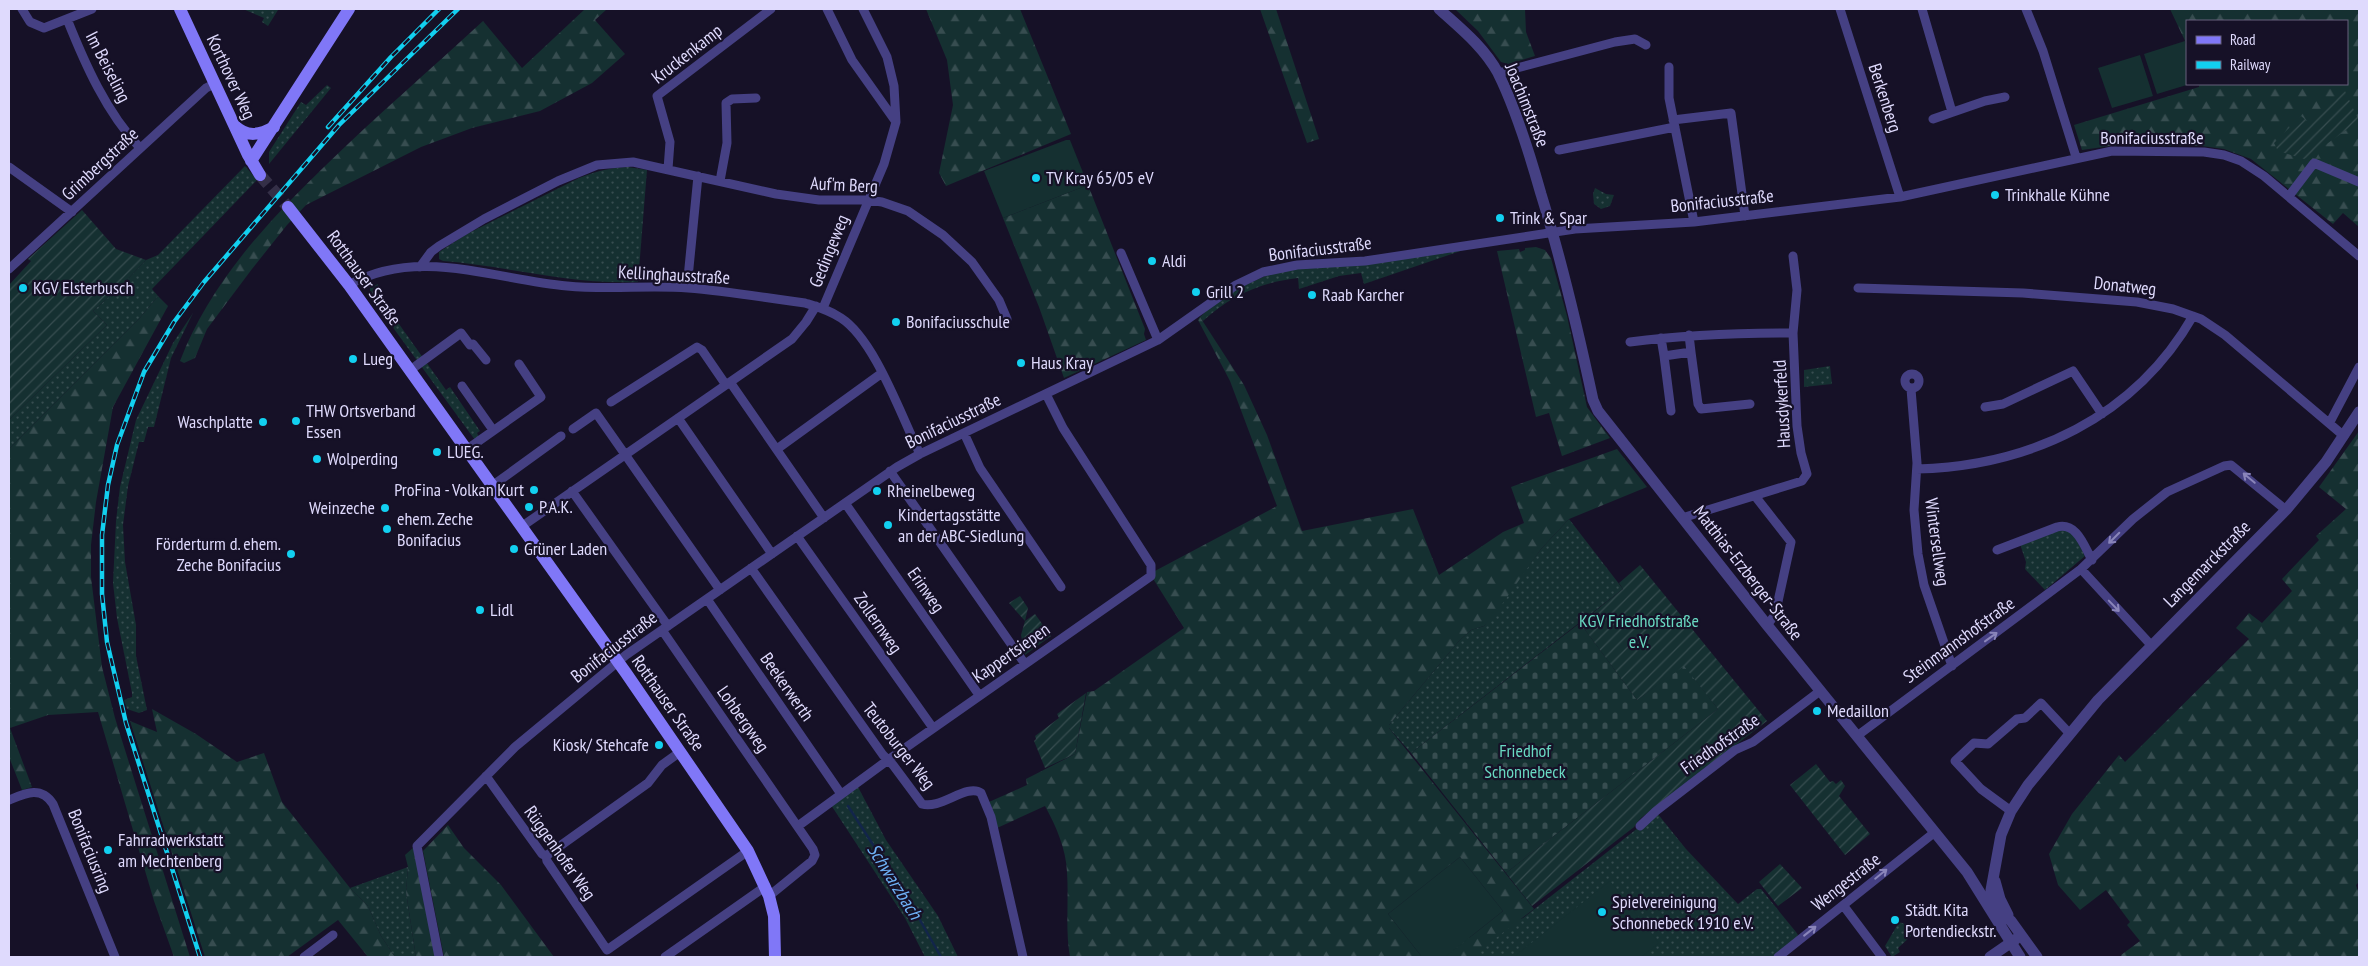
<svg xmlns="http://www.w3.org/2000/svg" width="2368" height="966" viewBox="0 0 2368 966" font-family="'PT Sans Narrow',sans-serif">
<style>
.grass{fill:url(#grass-dots)}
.forest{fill:url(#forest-firs)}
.cemetery{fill:url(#cemetery-stones)}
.garden{fill:url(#garden-furrows)}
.pitch{fill:#153031}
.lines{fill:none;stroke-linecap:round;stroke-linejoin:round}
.stream{stroke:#12254a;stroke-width:2.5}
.secondary-tunnel{stroke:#342f47;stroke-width:12;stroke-dasharray:12 6;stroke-linecap:butt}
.minor{stroke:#454083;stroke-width:9}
.tertiary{stroke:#454083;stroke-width:11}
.secondary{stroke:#8077f7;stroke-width:12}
.rail-casing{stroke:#12d0f0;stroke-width:4.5}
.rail{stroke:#161127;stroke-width:2.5;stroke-dasharray:8;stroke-linecap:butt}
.oneway{stroke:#8a85ba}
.poi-dot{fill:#12d0f0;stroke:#161127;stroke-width:2}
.labels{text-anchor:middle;stroke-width:4.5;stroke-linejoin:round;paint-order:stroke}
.street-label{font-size:18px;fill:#dfdafd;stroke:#161127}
.poi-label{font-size:18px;fill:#dfdafd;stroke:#161127;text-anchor:start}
.park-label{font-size:18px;fill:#69d9c2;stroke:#161127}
.water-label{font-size:19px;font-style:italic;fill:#6eb1f6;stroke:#161127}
</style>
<defs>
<pattern id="grass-dots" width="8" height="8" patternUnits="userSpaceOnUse" patternTransform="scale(1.25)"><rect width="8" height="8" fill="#153031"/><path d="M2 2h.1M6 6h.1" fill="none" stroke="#374d50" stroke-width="1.8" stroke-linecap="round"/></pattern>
<pattern id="forest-firs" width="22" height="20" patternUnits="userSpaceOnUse" patternTransform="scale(1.25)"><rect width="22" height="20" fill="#153031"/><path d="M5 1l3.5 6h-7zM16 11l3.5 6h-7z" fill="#374d50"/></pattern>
<pattern id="cemetery-stones" width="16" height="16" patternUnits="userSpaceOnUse" patternTransform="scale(1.25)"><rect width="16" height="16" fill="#153031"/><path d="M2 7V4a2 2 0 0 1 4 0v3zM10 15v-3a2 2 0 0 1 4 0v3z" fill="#374d50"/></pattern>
<pattern id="garden-furrows" width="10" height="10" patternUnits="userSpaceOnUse" patternTransform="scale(1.25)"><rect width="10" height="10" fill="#153031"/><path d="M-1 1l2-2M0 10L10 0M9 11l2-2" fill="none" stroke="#374d50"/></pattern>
</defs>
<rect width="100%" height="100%" fill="#161127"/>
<path class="grass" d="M243 9H277L278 10 268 26 262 22 264 18Z
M327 85 331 88 269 164V152L301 102 306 105Z
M245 166 257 180 152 289 158 296 139 319 9 449V420L107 325 93 311 119 288 146 260 158 255Z
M628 167 647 170 638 282C571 285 508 266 443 261L439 259V252L467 234 573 181C591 172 608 168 628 167Z
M1595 188 1606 194 1614 195 1610 206 1601 209 1594 204 1593 194Z
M1481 244 1364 284 1361 273 1339 276 1299 289 1298 278C1262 282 1230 296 1203 321L1200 317 1223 295 1281 269Z
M378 284 379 296 446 390 450 387 480 431 477 433 479 437 475 440 370 296V288Z
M193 313 171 358 154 427H148L144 442H139L128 486 123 525 125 562 136 625V656L147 710 139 713 127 709 124 700 132 697V693L117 618 113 583 116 521 120 487 136 420 173 343Z
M1830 366 1832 384 1804 387V370Z
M1569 519 1623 589 1411 753 1389 728V725L1458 642 1471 630 1484 626 1541 549Z
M2063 529 2073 533 2085 556 2045 590 2025 569 2026 562 2020 544Z
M858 787 886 840 938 916 958 957H925L905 918 831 805Z
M1657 813 1686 849 1738 904 1757 889H1761L1796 932 1798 935 1795 939 1773 957H1445L1444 955 1441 957H1416L1523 918Z
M408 867 406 892 416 957H395L381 936 368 906 350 888Z
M1899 922 1905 924 1911 936 1898 948 1900 952 1892 957 1885 946Z"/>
<path class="forest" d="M585 9H607L595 20 625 54 592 83 540 111 472 128 421 147 306 205 287 225 252 269 207 329 195 358 184 363 180 361C209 285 266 223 324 167 375 117 430 70 483 21L522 68Z
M926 9H1020L1071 134 946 186 939 173 953 105 947 60Z
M1260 9H1276L1319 139 1307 143Z
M1455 9H1525L1526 32 1535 56 1508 64 1501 62 1478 31Z
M2170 9H2359V227L2343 213 2333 224 2251 159 2224 149 2202 146H2110L2082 150 2074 125 2199 87V84H2347V21H2187V45Z
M1088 185 1145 329 1144 334 1146 340 1064 378 1039 307 1003 218Z
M1536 247 1545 250 1551 258 1567 316 1587 407 1610 438 1562 456 1549 413 1536 417 1497 251 1519 249 1520 252 1525 250V248Z
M158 296 168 306 113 407 96 502 91 545V577L102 667 115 718 190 957H174L154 901 98 712 48 715 10 728 32 787 22 790 9 757V449L139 319Z
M1200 317 1244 385 1267 435 1302 531 1413 509 1439 575 1503 532 1524 523 1511 487 1617 449 1647 487 1569 519 1541 549 1498 610 1484 626 1471 630 1458 642 1389 725V728L1534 909 1471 957H1445L1503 911 1460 857 1388 914 1422 957H1070C1065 928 1069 902 1067 872 1066 849 1056 826 1045 806L997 828 989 802 1027 785 1026 779 1075 754 1087 692 1094 691 1184 628 1152 577 1153 572 1277 506 1230 381 1198 320Z
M2359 431V882L2356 885 2359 894V957H2122L2121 955 2140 941 2127 925 2130 922 2106 890 2080 910 2058 885 2049 854 2072 814 2119 755 2125 762 2249 639 2236 628 2249 613 2262 623 2292 591 2282 579 2319 540 2316 536 2346 509 2319 487Z
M152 709 196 734 237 762 264 753 282 802 350 888 368 906 381 936 395 957H368L338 920 287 957H205L130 721 157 732Z
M448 825 464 848 501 885 554 957H444L423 851Z
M414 847 438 957H416L406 892 408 867 405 855Z"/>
<path class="cemetery" d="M1580 623 1637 700 1684 665 1718 709 1506 873 1411 753Z"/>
<path class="garden" d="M2345 91 2359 121 2321 148 2316 159 2310 157 2304 159 2278 151 2274 143 2301 116 2307 121Z
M82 210 116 249 146 260 119 288 93 311 107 325 9 420V285L31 261 28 259Z
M1640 565 1767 721 1641 818 1634 827 1532 906 1506 873 1718 709 1684 666 1637 700 1580 623 1623 589 1619 583Z
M1020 596 1028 608 1025 621 1035 614 1051 636 1025 655 1021 635 1025 621 1009 603Z
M1086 693 1075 754 1045 768 1034 741 1036 739 1035 736 1059 718 1057 714Z
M1816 764 1830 782 1833 781 1836 784 1841 780 1845 786 1839 796 1870 834 1845 855 1790 785Z
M1780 864 1802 888 1778 906 1759 882Z"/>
<path class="pitch" d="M2185 41 2187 48V84H2190L2157 94 2144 54Z
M2140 55 2153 96 2112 108 2098 68Z
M1066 140H1070L1088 185 1003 218 984 171Z
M1460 857 1503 911 1445 957H1422L1388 914Z
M1610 881 1659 943 1641 957H1518L1516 955Z"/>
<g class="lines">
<path class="stream" d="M848 806 908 899 941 957"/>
<path class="secondary-tunnel" d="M260 175 288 207"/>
<path class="minor" d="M22 9 30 22 44 28 92 9
M827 9 852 60 896 122
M1840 9 1900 197
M1922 9 1952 112
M2026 9 2043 51 2076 157
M67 19C85 64 106 112 140 148
M1669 67V98L1694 222
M1498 73 1615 42 1635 39 1646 45
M1933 119 1985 101 2005 97
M1673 120 1731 113 1745 216
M1559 150 1675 127
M9 167 72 212
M668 169 670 142 657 96 771 9
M720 181 727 143 726 103 732 99 756 98
M2289 196 2314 163 2359 182
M1121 253 1158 340
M420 267 431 252 439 246 484 219 558 181 597 165 633 162 776 194 819 200H868L882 202 908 211 943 235 972 262 999 300 1007 319
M9 269 206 88 214 84
M349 285C418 246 496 280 567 286 608 290 648 285 688 288 727 291 766 298 805 303 818 307 829 310 841 318 875 340 901 416 920 454
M687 288 698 176
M1858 288 2023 293 2137 302 2173 309 2201 319 2225 335 2344 436
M823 308 884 164 896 122 894 86 887 57 863 9
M1661 338 1664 356 1691 352 1689 335
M1630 342C1684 335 1738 333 1793 333
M1691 352 1698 404 1701 409 1750 404
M1664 356 1671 411
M409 371 461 333 470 345 473 344 486 360
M1905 381a7 7 0 1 1 14 0a7 7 0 1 1-14 0Z
M730 382 824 518
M462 386 493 430
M1911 389 1917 463 1914 510 1918 554 1924 585 1952 666
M611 402 697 347 702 350 726 385
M1985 407 2003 404 2073 371 2102 414
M678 418 772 554
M2330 422 2359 367
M573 429 596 413 720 590
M964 433 980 468 1061 587
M777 449 882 373
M466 450 541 397 519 364
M1917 469C2031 466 2135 417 2193 316
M890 471 1025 664
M492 486 561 436
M572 491 668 626
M1755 496 1791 542 1775 615 1767 625
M845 503 979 695
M1682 518 1802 481 1807 474 1801 453 1797 426 1793 333 1797 290 1793 256
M521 527 792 339 806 322 816 306
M797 536 933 728
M1997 550 2057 527C2077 522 2084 546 2092 560
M751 568 883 755 893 765 922 804C940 810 967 783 981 793L991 817 1023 957
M2081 569 2151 645
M707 599 841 794
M662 630 813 849 815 855 812 861 769 896
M1857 736 2081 569 2133 519 2167 492 2224 466 2231 465 2286 510
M486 776 542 854 546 856 547 861 607 950 748 851
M9 800C26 793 41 786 53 804L115 957
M2011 811 1981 789 1955 761 1974 743 1988 744 2017 719 2025 718 2041 703 2070 734
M798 826 888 760 1151 576V565L1063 428 1046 394
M1640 826 1656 811 1735 750 1753 742 1820 691
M546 856 648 783 662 765 680 752
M1843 905 1882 957
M304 957 333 935
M439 957 417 846 515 747 626 655 897 467 920 454 1158 340 1236 285 1263 272 1297 265 1365 261 1575 229 1694 222 1900 197 2112 151 2204 152 2224 155 2241 161 2264 176 2359 256
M665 957 766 886
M1778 957 1935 832"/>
<path class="tertiary" d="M1439 9C1460 28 1484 47 1498 73 1516 109 1530 155 1541 194 1562 262 1578 330 1593 400L1598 411 1767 625 1967 872 2020 957
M1995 881 2000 899 2008 915
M1993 906 2011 921 2037 957
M1994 908 1991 890 2001 835 2011 811 2028 785 2098 700 2286 510 2326 462 2359 412
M1990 957 2016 939"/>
<path class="secondary" d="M180 9 248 155 260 175
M234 125C247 138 260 135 274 127
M251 161 349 9
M288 207 349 285 626 673 748 851 769 896 774 916 775 957"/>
<g class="rail-casing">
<path id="rail" d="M328 127 391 57 439 9
M200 957 126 723 107 642 102 594V535L108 485 117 445 144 372 174 322 204 282 339 125 458 9"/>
</g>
<use href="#rail" class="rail"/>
</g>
<defs><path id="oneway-shaft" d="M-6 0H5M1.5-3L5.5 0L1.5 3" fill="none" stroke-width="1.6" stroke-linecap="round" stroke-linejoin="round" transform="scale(1.25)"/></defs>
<g class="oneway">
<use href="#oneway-shaft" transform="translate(2249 478) rotate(-140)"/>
<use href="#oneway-shaft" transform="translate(2114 538) rotate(135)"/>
<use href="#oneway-shaft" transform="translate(2114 606) rotate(46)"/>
<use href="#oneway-shaft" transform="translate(1991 637) rotate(-36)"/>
<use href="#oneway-shaft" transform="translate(1881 874) rotate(-39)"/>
<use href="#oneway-shaft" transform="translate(1810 931) rotate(-38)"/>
</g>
<g class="poi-dot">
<circle cx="1036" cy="178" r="5"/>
<circle cx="1995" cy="195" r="5"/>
<circle cx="1500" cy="218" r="5"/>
<circle cx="1152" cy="261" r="5"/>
<circle cx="23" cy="288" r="5"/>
<circle cx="1196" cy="292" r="5"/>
<circle cx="1312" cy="295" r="5"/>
<circle cx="896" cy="322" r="5"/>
<circle cx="353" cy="359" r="5"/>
<circle cx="1021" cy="363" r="5"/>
<circle cx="296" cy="421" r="5"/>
<circle cx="263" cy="422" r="5"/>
<circle cx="437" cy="452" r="5"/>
<circle cx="317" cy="459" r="5"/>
<circle cx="534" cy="490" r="5"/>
<circle cx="877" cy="491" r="5"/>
<circle cx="529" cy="507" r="5"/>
<circle cx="385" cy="508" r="5"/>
<circle cx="888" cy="525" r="5"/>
<circle cx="387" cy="529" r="5"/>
<circle cx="514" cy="549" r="5"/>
<circle cx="291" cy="554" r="5"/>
<circle cx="480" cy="610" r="5"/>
<circle cx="1817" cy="711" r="5"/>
<circle cx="659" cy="745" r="5"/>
<circle cx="108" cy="850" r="5"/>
<circle cx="1602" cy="912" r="5"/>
<circle cx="1895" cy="920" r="5"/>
</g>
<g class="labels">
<g class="street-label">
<text transform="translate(687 54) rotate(-38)" y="6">Kruckenkamp</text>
<text transform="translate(108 67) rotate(63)" y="6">Im Beiseling</text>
<text transform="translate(231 77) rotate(65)" y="6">Korthover Weg</text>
<text transform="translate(1885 98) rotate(72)" y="6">Berkenberg</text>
<text transform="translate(1527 105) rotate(68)" y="6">Joachimstraße</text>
<text x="2152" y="144">Bonifaciusstraße</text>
<text transform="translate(100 164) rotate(-43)" y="6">Grimbergstraße</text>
<text transform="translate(844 185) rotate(3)" y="6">Auf'm Berg</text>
<text transform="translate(1722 201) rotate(-6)" y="6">Bonifaciusstraße</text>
<text transform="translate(1320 249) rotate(-7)" y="6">Bonifaciusstraße</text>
<text transform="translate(829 251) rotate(-68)" y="6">Gedingeweg</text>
<text transform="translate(674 275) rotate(3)" y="6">Kellinghausstraße</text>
<text transform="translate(364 278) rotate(54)" y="6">Rotthauser Straße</text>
<text transform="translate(2125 286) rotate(6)" y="6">Donatweg</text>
<text transform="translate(1782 404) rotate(-93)" y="6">Hausdykerfeld</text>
<text transform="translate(953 421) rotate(-26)" y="6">Bonifaciusstraße</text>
<text transform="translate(1937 542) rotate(82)" y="6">Wintersellweg</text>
<text transform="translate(2207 564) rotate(-45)" y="6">Langemarckstraße</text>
<text transform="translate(1748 573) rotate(52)" y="6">Matthias-Erzberger-Straße</text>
<text transform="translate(926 590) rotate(55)" y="6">Erinweg</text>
<text transform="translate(878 623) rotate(55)" y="6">Zollernweg</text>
<text transform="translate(1959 640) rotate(-36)" y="6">Steinmannshofstraße</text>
<text transform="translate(614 647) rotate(-38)" y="6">Bonifaciusstraße</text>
<text transform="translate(1011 653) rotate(-35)" y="6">Kappertsiepen</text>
<text transform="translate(787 687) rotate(55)" y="6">Beekerwerth</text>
<text transform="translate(668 703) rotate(55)" y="6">Rotthauser Straße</text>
<text transform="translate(743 719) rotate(55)" y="6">Lohbergweg</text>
<text transform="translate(1720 744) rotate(-35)" y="6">Friedhofstraße</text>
<text transform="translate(899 746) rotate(52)" y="6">Teutoburger Weg</text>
<text transform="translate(90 851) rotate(68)" y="6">Bonifaciusring</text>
<text transform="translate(560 853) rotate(55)" y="6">Rüggenhofer Weg</text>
<text transform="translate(1846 882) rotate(-38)" y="6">Wengestraße</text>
</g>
<g class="poi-label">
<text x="1046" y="184">TV Kray 65/05 eV</text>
<text x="2005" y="201">Trinkhalle Kühne</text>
<text x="1510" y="224">Trink &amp; Spar</text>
<text x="1162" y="267">Aldi</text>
<text x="33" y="294">KGV Elsterbusch</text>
<text x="1206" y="298">Grill 2</text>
<text x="1322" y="301">Raab Karcher</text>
<text x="906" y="328">Bonifaciusschule</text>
<text x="363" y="365">Lueg</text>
<text x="1031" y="369">Haus Kray</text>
<text x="306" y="417">THW Ortsverband<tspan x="306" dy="21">Essen</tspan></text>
<text x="253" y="428" text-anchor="end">Waschplatte</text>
<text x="447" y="458">LUEG.</text>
<text x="327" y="465">Wolperding</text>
<text x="524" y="496" text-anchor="end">ProFina - Volkan Kurt</text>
<text x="887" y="497">Rheinelbeweg</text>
<text x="539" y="513">P.A.K.</text>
<text x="375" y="514" text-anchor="end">Weinzeche</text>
<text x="898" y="521">Kindertagsstätte<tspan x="898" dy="21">an der ABC-Siedlung</tspan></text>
<text x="397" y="525">ehem. Zeche<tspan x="397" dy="21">Bonifacius</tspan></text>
<text x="281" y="550" text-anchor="end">Förderturm d. ehem.<tspan x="281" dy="21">Zeche Bonifacius</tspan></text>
<text x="524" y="555">Grüner Laden</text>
<text x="490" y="616">Lidl</text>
<text x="1827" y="717">Medaillon</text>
<text x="649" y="751" text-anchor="end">Kiosk/ Stehcafe</text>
<text x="118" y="846">Fahrradwerkstatt<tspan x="118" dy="21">am Mechtenberg</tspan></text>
<text x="1612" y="908">Spielvereinigung<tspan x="1612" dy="21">Schonnebeck 1910 e.V.</tspan></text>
<text x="1905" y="916">Städt. Kita<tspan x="1905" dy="21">Portendieckstr.</tspan></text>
</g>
<g class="park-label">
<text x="1639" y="627">KGV Friedhofstraße<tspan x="1639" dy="21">e.V.</tspan></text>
<text x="1525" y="757">Friedhof<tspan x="1525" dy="21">Schonnebeck</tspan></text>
</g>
<g class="water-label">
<text transform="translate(895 881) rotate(58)" y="7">Schwarzbach</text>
</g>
</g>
<rect width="2368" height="966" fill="none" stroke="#dfdafd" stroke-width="20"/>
<rect x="2186" y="20" width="162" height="65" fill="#161127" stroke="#66617d"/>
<rect x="2196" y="36" width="25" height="8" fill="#8077f7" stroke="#66617d"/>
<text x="2230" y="45" font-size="15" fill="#dfdafd">Road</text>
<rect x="2196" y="61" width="25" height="8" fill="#12d0f0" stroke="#66617d"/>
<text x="2230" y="70" font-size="15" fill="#dfdafd">Railway</text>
</svg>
